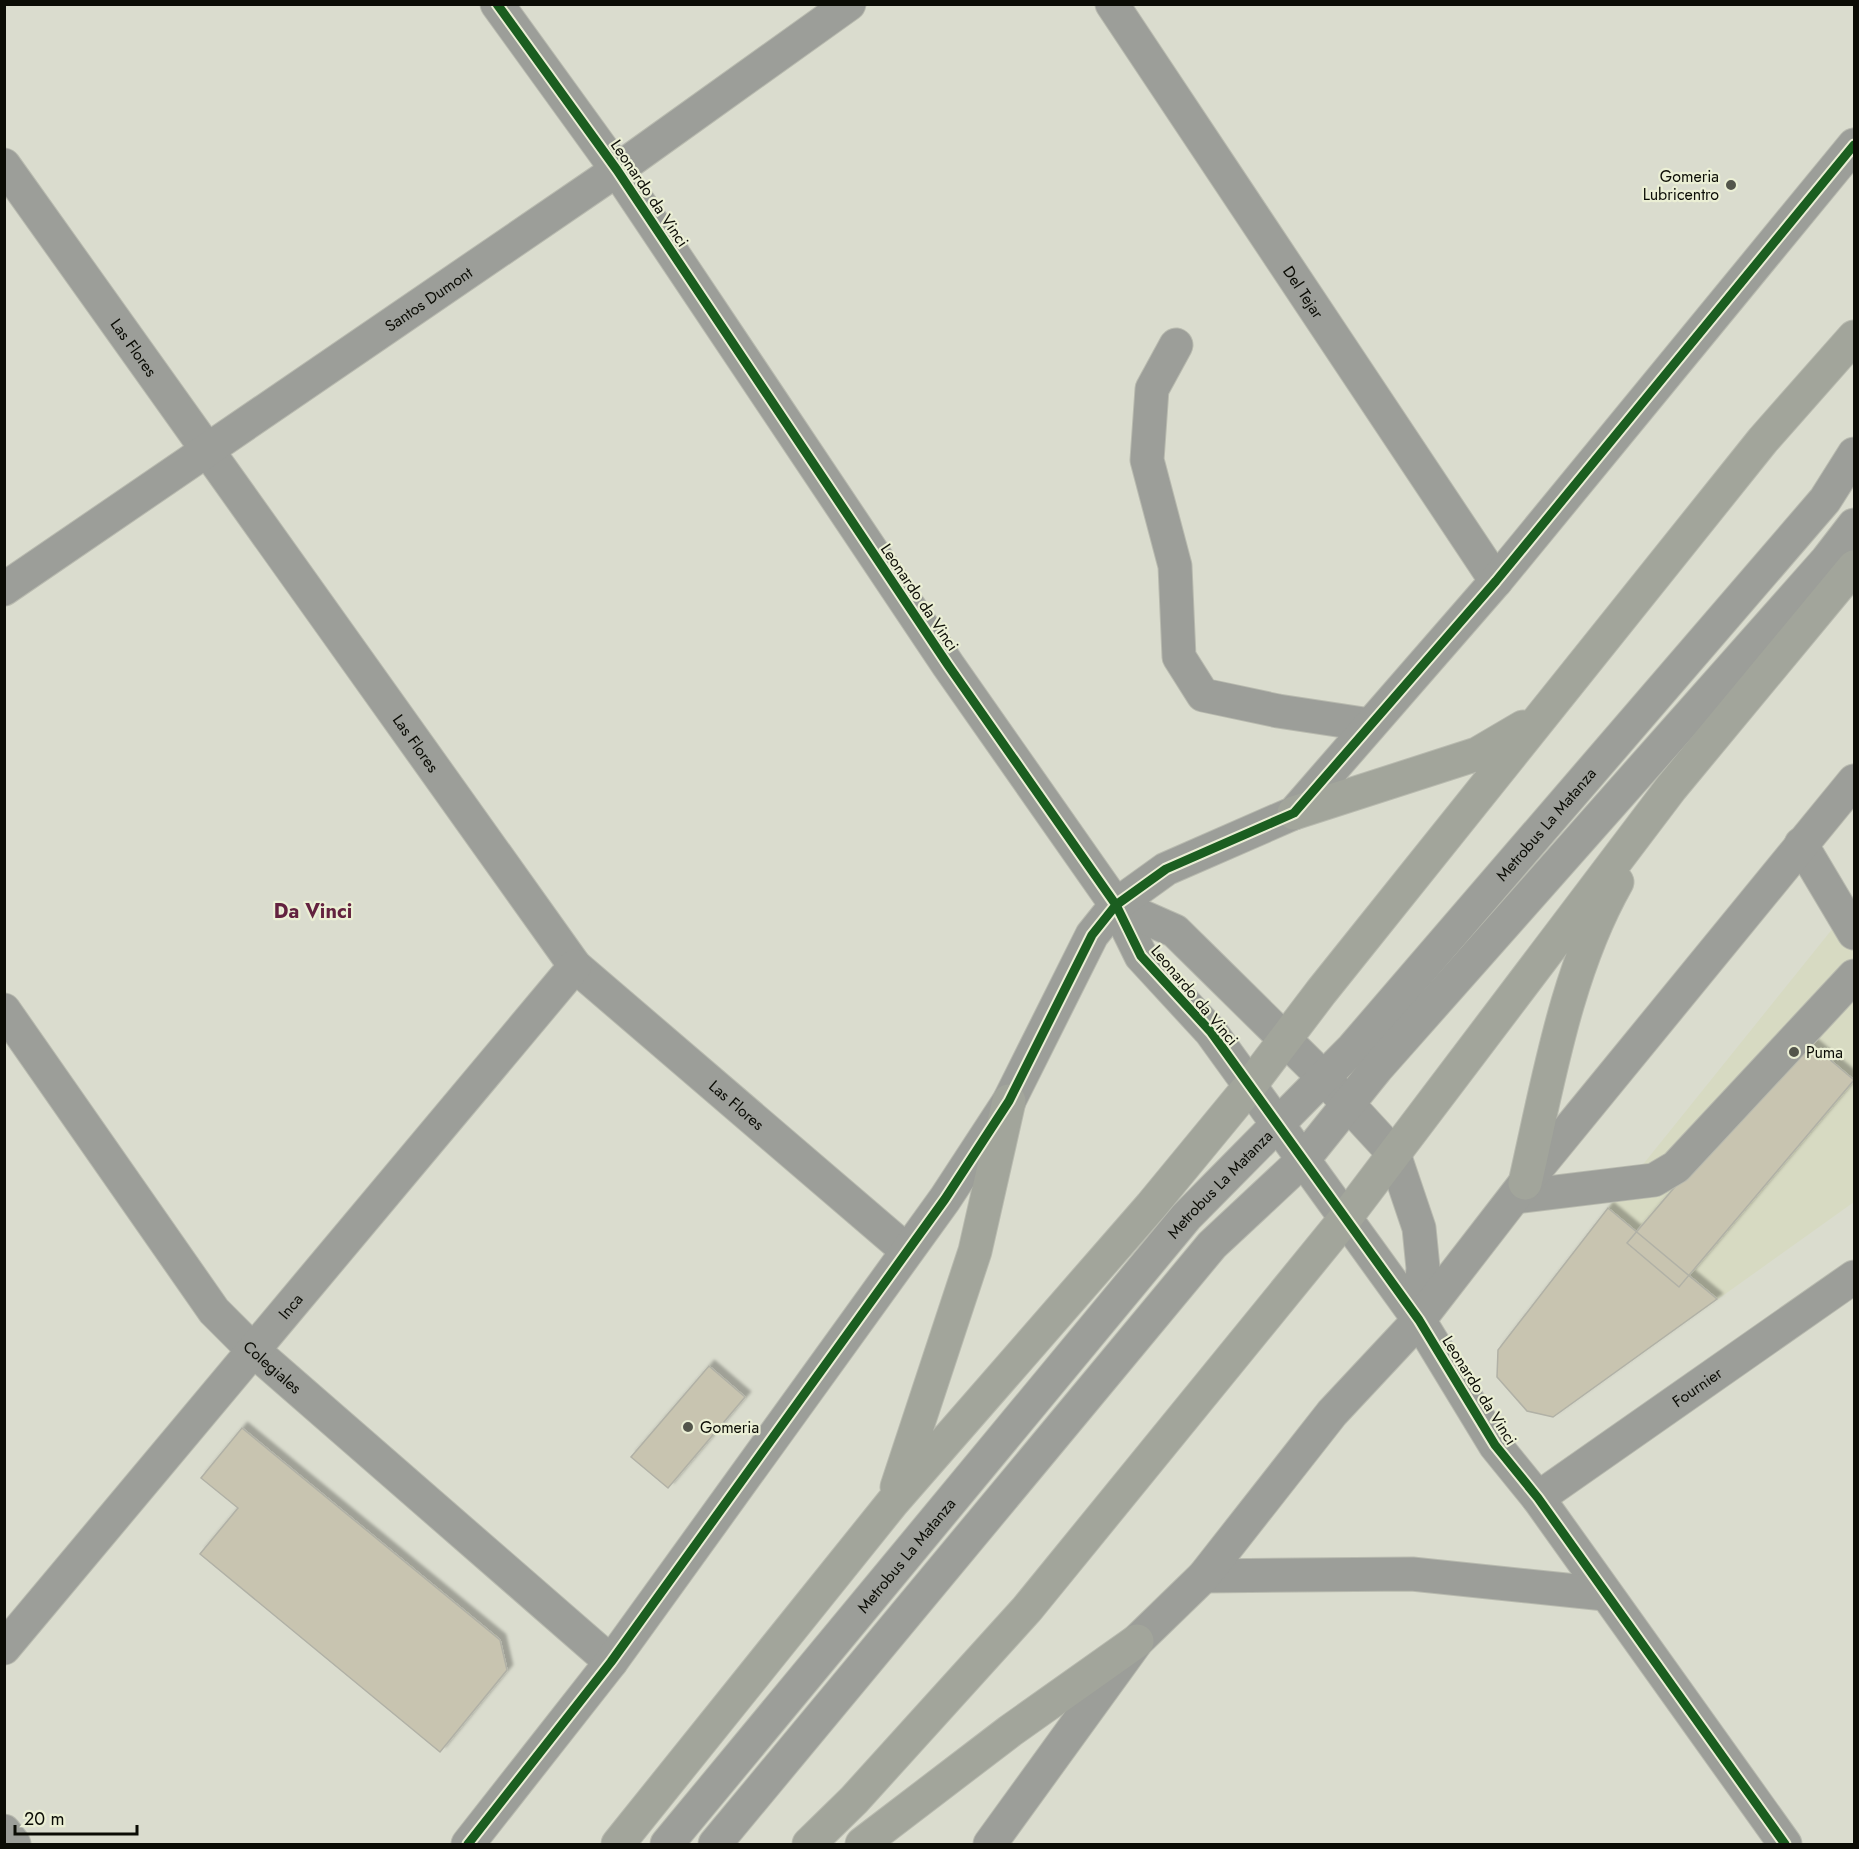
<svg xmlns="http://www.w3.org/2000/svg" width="1859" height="1849" viewBox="0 0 1859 1849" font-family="Jost,sans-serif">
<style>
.built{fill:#d7dac2}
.building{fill:#c8c4b0;stroke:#b1b1a6;stroke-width:1.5;filter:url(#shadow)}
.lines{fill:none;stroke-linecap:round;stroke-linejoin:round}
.minor-casing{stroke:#b8baaf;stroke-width:35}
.highway-casing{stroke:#b8baaf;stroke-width:35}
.minor{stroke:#9c9e99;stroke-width:33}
.highway{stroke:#a2a59b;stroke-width:33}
.cycleway-casing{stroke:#ebefd5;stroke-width:13}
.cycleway{stroke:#1b5e20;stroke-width:9}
.poi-dot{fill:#53554b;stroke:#ebefd5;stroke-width:2}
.labels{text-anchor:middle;stroke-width:4.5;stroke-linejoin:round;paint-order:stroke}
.poi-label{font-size:16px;fill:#0b0c05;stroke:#ebefd5;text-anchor:start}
.street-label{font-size:16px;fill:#0b0c05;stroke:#ebefd5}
.quarter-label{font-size:20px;font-weight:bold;fill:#63223f;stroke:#ebefd5}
</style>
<defs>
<filter id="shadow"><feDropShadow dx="5.5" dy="-5.5" stdDeviation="1.5" flood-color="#0004"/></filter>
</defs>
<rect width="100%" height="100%" fill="#dadcce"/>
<path class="built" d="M1854 902V1202L1553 1417 1527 1411 1498 1350 1608 1208Z"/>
<path class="building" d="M1803 1037 1854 1080 1679 1287 1627 1243Z
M1608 1208 1717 1299 1553 1417 1527 1411 1497 1377 1498 1350Z
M709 1366 745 1397 668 1488 631 1457Z
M242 1428 500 1640 507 1670 440 1752 200 1554 238 1508 201 1478Z"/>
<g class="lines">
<g class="minor-casing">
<g id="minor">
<path d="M497 4 617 170 948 665 1116 905 1141 956 1211 1032 1419 1320 1495 1445 1538 1498 1785 1844"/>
<path id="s1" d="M1112 4 1496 581"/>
<path id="s2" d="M4 165 575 966 906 1250"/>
<path d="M1176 345 1152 389 1147 460 1175 566 1179 657 1203 695 1278 711 1370 725"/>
<path id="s3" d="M4 589 617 170 849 4"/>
<path d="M1801 844 1854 933"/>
<path d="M1116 905 1175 931 1323 1077 1394 1154 1419 1228 1423 1268 1419 1320"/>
<path id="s4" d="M4 1010 214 1311 253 1350 611 1662"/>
<path d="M1515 1197 1654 1180 1676 1167 1854 976"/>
<path id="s5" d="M1538 1498 1854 1277"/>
<path d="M1204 1576 1412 1574 1605 1594"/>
<path id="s6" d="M4 1648 575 966"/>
<path d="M4 1831 14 1844"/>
<path d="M468 1844 611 1662 945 1199 1009 1101 1092 935 1116 905 1166 869 1294 813 1496 581 1854 145"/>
<path id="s7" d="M667 1844 1186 1217 1353 1048 1825 500 1854 454"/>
<path d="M715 1844 1212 1245 1303 1160 1377 1068 1827 560 1854 525"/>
<path d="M990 1844 1137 1641 1204 1576 1332 1413 1419 1320 1525 1183 1854 781"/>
</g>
</g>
<g class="highway-casing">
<path id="highway" d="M1294 813 1477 754 1523 727
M1525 1183C1548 1083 1566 972 1617 882
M897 1487 975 1251 1009 1101
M618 1844 892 1503 1151 1206 1249 1087 1321 992 1763 440 1854 337
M809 1844 854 1800 1027 1609 1344 1220 1671 788 1854 567
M862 1844 1010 1731 1137 1641"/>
</g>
<use href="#minor" class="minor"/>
<use href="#highway" class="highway"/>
<g class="cycleway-casing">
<path id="cycleway" d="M497 4 617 170 948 665 1116 905 1141 956 1211 1032 1419 1320 1495 1445 1538 1498 1785 1844
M468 1844 611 1662 945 1199 1009 1101 1092 935 1116 905 1166 869 1294 813 1496 581 1854 145"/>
</g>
<use href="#cycleway" class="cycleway"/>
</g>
<g class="poi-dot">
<circle cx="1731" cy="185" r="6"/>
<circle cx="1794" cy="1052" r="6"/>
<circle cx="688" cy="1427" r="6"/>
</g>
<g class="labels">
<g class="poi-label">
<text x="1719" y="182" text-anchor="end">Gomeria<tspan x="1719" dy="18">Lubricentro</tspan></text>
<text x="1806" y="1058">Puma</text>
<text x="700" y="1433">Gomeria</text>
</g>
<g class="street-label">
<text transform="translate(650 193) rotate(56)" y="6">Leonardo da Vinci</text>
<text dy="6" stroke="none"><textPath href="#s1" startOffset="346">Del Tejar</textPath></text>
<text dy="6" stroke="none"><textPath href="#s3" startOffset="514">Santos Dumont</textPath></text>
<text dy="6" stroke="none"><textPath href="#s2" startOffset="224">Las Flores</textPath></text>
<text transform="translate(920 597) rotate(56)" y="6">Leonardo da Vinci</text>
<text dy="6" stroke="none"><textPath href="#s2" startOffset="710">Las Flores</textPath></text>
<text dy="6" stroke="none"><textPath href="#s7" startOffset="1347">Metrobus La Matanza</textPath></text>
<text transform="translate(1195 995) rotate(50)" y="6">Leonardo da Vinci</text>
<text dy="6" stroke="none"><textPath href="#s2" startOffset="1197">Las Flores</textPath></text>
<text dy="6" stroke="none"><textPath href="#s7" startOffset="861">Metrobus La Matanza</textPath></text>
<text dy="6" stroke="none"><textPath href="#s6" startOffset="446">Inca</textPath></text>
<text dy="6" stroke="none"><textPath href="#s4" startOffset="448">Colegiales</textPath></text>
<text dy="6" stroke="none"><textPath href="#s5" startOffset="194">Fournier</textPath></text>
<text transform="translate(1480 1390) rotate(58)" y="6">Leonardo da Vinci</text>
<text dy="6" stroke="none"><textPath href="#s7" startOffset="375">Metrobus La Matanza</textPath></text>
</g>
<g class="quarter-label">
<text x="313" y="918">Da Vinci</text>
</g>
</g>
<rect width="1859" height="1849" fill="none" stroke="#0b0c05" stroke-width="12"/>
<path d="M15 1825v9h122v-9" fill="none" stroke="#0b0c05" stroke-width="3"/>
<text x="24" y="1825" font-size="18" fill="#0b0c05" stroke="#ebefd5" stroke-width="4.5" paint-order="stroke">20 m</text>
</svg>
